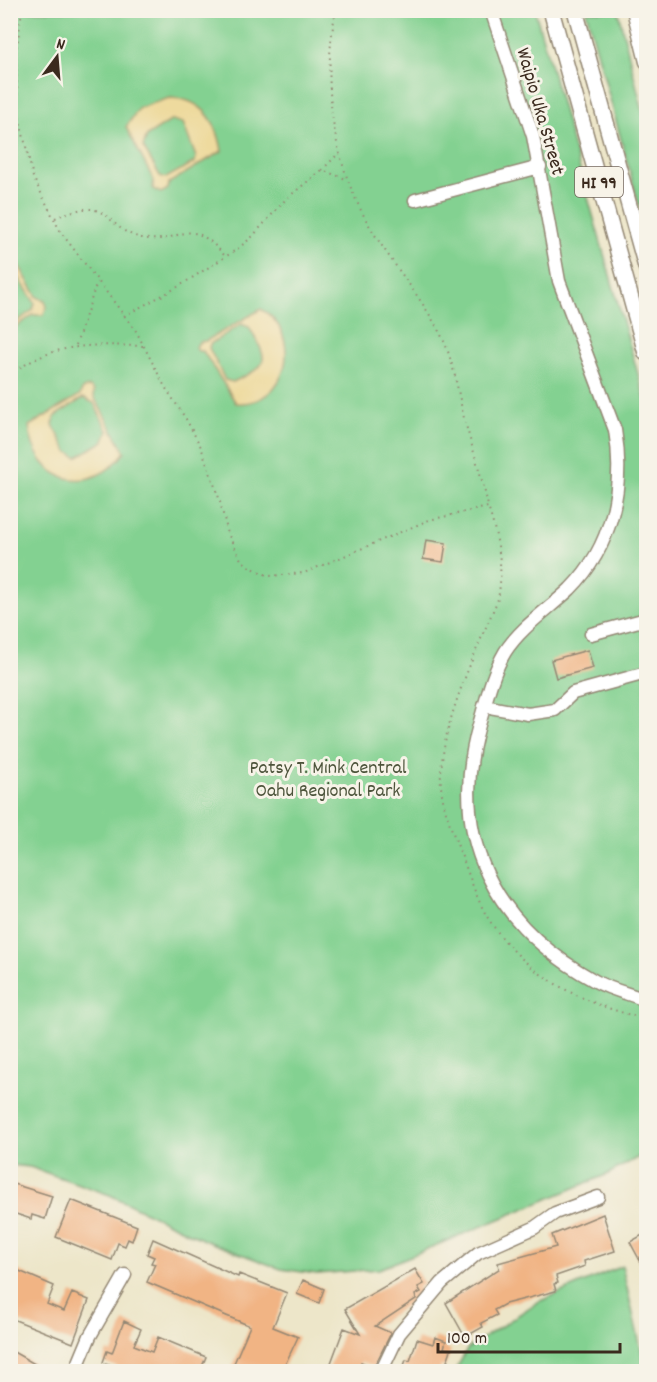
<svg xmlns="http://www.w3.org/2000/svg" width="657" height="1382" viewBox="0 0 657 1382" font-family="Dekko,sans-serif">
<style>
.green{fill:#83d191;stroke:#5f7e58;stroke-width:1.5}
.sand{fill:#eeda9e;stroke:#94825e;stroke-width:1.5;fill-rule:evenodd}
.building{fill:#f1b484}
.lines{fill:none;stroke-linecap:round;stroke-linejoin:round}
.minor-casing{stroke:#948874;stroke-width:15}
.major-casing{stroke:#948874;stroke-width:18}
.path{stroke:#948874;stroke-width:2;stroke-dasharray:1.5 4.5;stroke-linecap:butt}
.minor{stroke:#fff;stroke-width:12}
.major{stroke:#fff;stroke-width:15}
.labels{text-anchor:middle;stroke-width:6;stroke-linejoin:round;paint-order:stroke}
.shield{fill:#f7f3e8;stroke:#73665b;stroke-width:1.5}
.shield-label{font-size:18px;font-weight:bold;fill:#3b2a1e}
.street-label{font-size:20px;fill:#3b2a1e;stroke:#f7f3e8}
.park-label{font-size:20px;fill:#4d543b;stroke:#f7f3e8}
</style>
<rect width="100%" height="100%" fill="#f7f3e8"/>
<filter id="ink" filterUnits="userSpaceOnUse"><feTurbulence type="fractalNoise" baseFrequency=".0167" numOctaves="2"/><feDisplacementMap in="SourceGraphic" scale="12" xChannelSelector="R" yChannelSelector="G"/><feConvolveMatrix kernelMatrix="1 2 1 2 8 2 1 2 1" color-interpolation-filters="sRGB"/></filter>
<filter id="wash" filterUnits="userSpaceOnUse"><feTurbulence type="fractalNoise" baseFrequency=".008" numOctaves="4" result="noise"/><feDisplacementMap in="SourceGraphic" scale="24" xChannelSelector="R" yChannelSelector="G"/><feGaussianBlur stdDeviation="1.35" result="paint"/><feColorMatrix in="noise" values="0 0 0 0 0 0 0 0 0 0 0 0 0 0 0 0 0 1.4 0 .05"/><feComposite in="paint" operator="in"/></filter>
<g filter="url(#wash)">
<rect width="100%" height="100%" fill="#ede6c9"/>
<path class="green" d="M11 11H535L646 402V1153L608 1174 379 1269 317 1274 281 1269 204 1240 110 1195 30 1167 11 1165Z
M586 11H618L646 124V231Z
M622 1266 646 1371H455L468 1348 538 1302Z"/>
<path class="sand" d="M169 98C202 98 217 121 222 151L169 183 168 189 161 193 153 189V179L126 127 139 108ZM172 120 183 123 196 157 195 162 166 178 160 176 143 147 147 136Z
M11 252 37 297 45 301 47 307 43 315H33L11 330V326L33 310 35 303 18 276 11 273Z
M261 309C304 333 289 407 236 403L203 351H198L196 347 199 342 206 341ZM241 324 249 327C270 363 270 364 233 382L225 380 209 348 210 344Z
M90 387 94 391V397L125 452C91 498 35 484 29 426L80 395 83 388ZM83 398 94 403 108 431 104 441 77 457 68 452 53 425 55 416Z"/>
<g id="blocks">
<path class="building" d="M426 540 446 543 443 562 423 559Z
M588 650 593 668 556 678 551 660Z
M10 1183 52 1196 45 1219 32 1215 31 1219 10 1212Z
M71 1200 137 1226 132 1241 128 1239 125 1246 118 1243 112 1260 56 1237Z
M603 1214 615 1251 584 1261 585 1266 556 1276 558 1283 554 1284 556 1291 505 1304 494 1310 497 1315 481 1323 483 1327 465 1337 446 1303 499 1269 498 1263 556 1247 552 1235Z
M646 1233V1272L630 1242Z
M153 1239 238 1277 239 1274 287 1293 273 1327 298 1337 282 1371H241L232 1368 250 1326 147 1282 155 1264 151 1263 154 1257 147 1254Z
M10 1267 54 1286 47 1304 64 1311 72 1293 89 1300 73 1343 10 1318Z
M415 1269 424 1284 418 1287 421 1292 415 1295 416 1299 375 1326 391 1333 374 1367 361 1362 357 1371H328L344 1328 360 1334 345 1309Z
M303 1280 324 1289 319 1303 297 1294Z
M124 1321 141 1329 134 1345 152 1352 158 1337 206 1357 200 1371H128L103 1362 107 1351 112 1353Z
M435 1337 446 1341 444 1348 451 1350 445 1367 441 1366 440 1371H402L406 1360 410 1361 417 1339 433 1344Z
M10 1350 47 1371H10Z"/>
</g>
</g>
<g filter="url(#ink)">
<use href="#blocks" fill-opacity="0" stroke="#948874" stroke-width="1.5"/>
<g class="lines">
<g class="minor-casing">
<path id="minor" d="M491 10 533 136 559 281 615 430C625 487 612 547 570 589 549 609 521 627 505 652 492 674 486 701 479 725 447 838 495 926 595 981 611 990 630 994 646 1000
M633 10 646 62
M415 200 540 167
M591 634 646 619
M484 706 528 714 555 710 573 693 646 673
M75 1372 90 1336 125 1275
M381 1372 399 1334 442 1283 478 1253 534 1228 555 1213 598 1197"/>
</g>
<g class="major-casing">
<path id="major" d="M551 10 646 353
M575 10 646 267"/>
</g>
<path class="path" d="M22 10 16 54 18 112 33 177 60 231 136 331 165 387 186 419 201 447 219 498 228 534 240 558 248 566 269 576 304 573 429 520 488 507C498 538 504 567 498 599 476 652 444 716 441 773 439 800 451 827 460 852 470 876 478 906 494 927 532 980 585 1004 646 1019
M336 10C321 82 332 162 369 225 392 265 423 298 443 339 454 363 458 393 464 418 472 448 482 476 488 506
M322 170 339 153
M55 218C112 192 102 229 142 238 184 246 185 211 225 256
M124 316 176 288 236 250 251 238 286 199 322 170 346 179
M76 345 97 282
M10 375C55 341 91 345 144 346"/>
<use href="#minor" class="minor"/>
<use href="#major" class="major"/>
</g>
</g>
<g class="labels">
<rect class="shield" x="575" y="167" width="48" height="30" rx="4.5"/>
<g class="shield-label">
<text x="599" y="188">HI 99</text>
</g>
<g class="street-label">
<text transform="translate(542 111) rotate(74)" y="7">Waipio Uka Street</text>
</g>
<g class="park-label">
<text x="328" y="773">Patsy T. Mink Central<tspan x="328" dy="23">Oahu Regional Park</tspan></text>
</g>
</g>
<rect width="657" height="1382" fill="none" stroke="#f7f3e8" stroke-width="36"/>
<g transform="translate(57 57) rotate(16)" stroke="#f7f3e8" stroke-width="4.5" paint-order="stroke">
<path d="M0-4.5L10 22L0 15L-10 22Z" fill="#3b2a1e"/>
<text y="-9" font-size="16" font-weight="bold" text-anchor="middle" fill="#3b2a1e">N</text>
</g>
<path d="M438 1343v9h182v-9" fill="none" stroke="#3b2a1e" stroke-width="3"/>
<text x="447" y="1343" font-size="18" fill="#3b2a1e" stroke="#f7f3e8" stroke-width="4.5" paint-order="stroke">100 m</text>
</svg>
